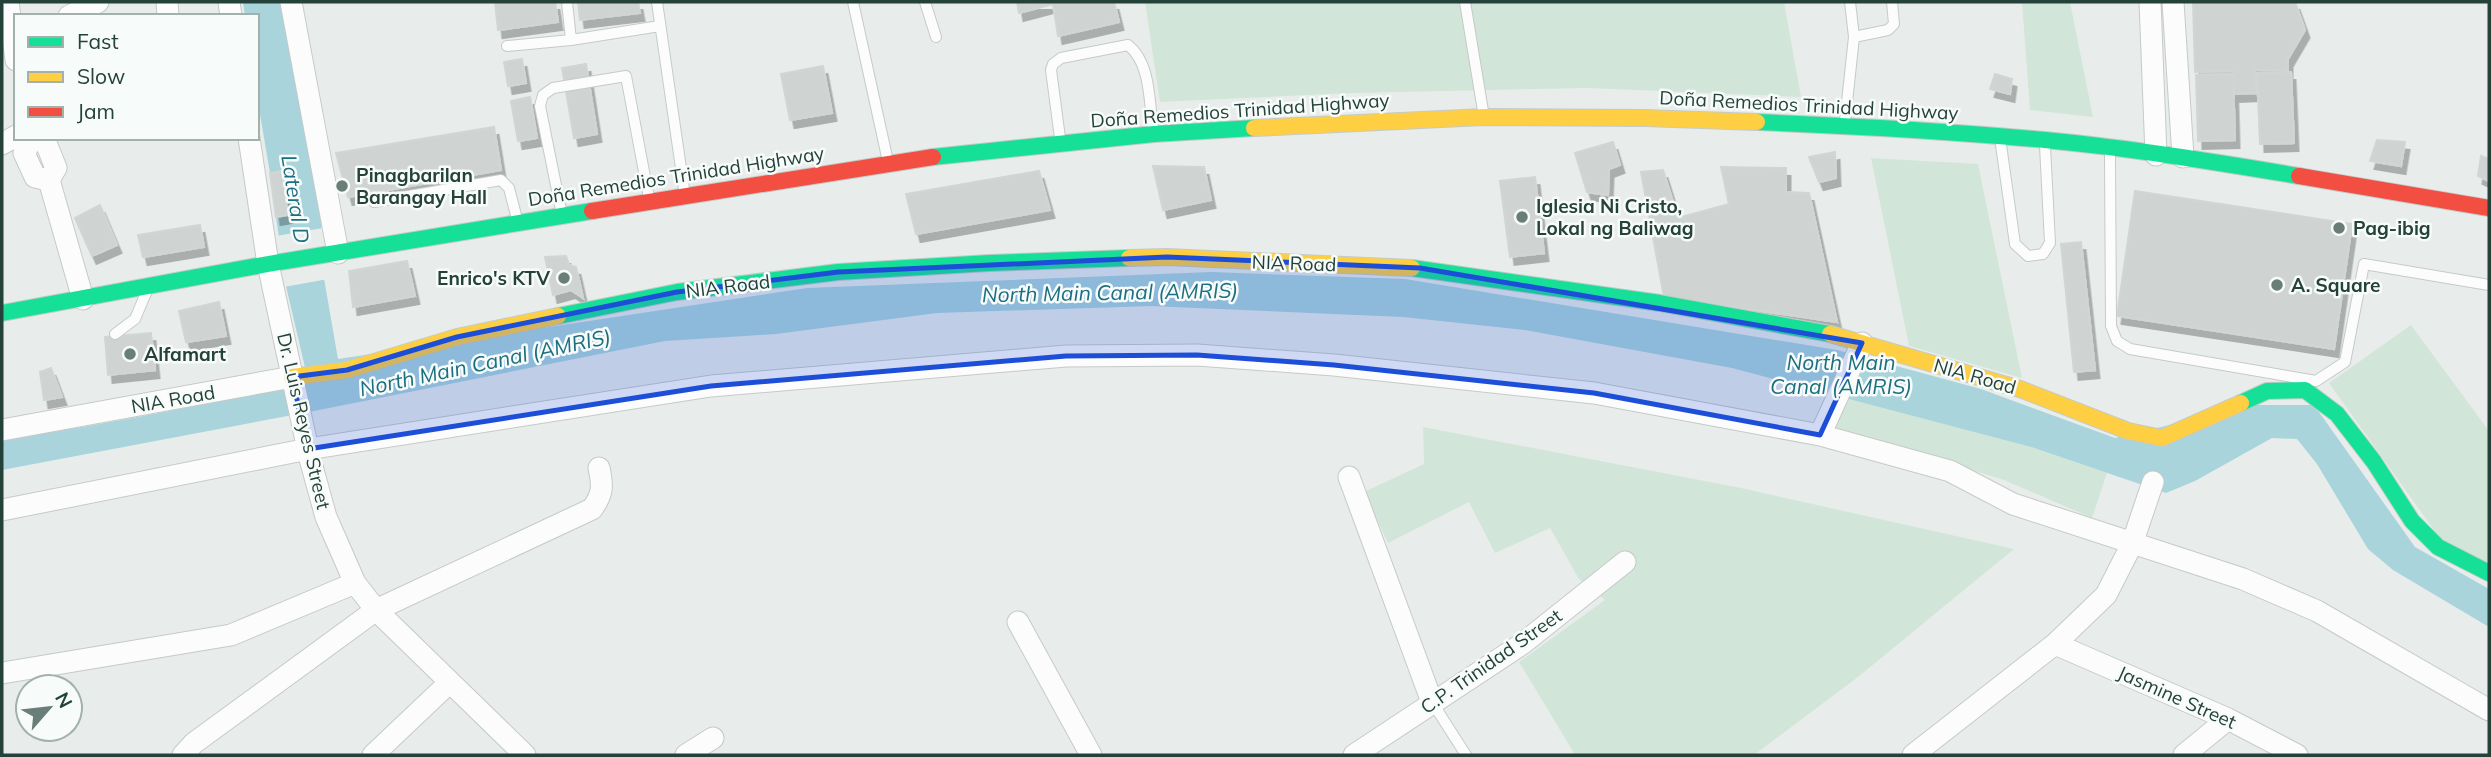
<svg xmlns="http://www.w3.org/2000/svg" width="2491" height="757" font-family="Mulish,sans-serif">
	<defs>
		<filter id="shadow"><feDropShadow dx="4.5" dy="8" stdDeviation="0" flood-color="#0004"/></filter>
	</defs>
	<rect width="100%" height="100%" fill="#e8edeb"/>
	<path fill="#d1e6d8" d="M1145,2H1784L1801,97L1588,88L1353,93L1160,102Z
		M2022,2H2070L2093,117L2030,110Z
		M1871,158L1978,164L2022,378L1909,346Z
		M2411,325L2489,431V565L2439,537L2329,383Z
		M1845,397L2031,447L2107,473L2092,518L2004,480L1956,465L1832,431Z
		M1423,427L1741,488L2014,549L1858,677L1754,755H1572L1574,753L1519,662L1605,600L1579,579L1550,528L1495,553L1469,502L1388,543L1364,492L1424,464Z"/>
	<path fill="#a9d4db" d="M243,2H280L321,211L322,267L338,359L807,288L1211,272L1405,279L1837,350L1981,389L2115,438L2254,405H2314L2415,547L2489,589V627L2393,570L2368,549L2317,464L2297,439L2272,438L2195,481L2166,493L2031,447L1732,368L1525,330L1403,317L1151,306L937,313L776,334L665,341L314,411L2,470V441C104,422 209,409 307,376L286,286L276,217L287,215L282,172L270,173L257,97V16H245Z"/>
	<path fill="#e8edeb" d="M323,228L328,279L284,287L276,236Z"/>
	<path fill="#cfd4d2" stroke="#d1d6d4" stroke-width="2" filter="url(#shadow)" d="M495,2H555L558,22L498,30Z
		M578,2H638L640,13L580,20Z
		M1017,2H1114L1119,22L1058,36L1053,4L1019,13Z
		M2193,2H2295L2305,30L2288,59V70H2255L2256,93L2234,94V71L2195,72Z
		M522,59L526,83L508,86L504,62Z
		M586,64L597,134L574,138L562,68Z
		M823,66L832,113L790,120L781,74Z
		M2291,72L2294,143L2260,144L2257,73Z
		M1995,74L2012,79L2010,94L1990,89Z
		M2233,74L2235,140L2198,141L2196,75Z
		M530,97L537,138L518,141L511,101Z
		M494,127L501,170L348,197L336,153Z
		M2377,140L2405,142L2401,166L2370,161Z
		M1613,142L1620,165L1609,169L1608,195L1587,192L1575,153Z
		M1835,152L1836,178L1819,182L1809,157Z
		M2481,156L2489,159V181L2478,176Z
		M1153,166L1204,167L1211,200L1163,210Z
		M1721,167L1786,168V192L1809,193L1837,322L1664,297L1641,172L1663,170L1678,218L1729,204Z
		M282,171L288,215L276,217L270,173Z
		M1039,171L1050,210L916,234L906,194Z
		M1535,177L1544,253L1510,257L1500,181Z
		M2135,191L2352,224L2334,349L2117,316Z
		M100,205L117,245L92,256L75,218Z
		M200,225L204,247L143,257L138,235Z
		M2081,242L2095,370L2074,372L2061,244Z
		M566,256L569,265L576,267L583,298L571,290L553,295L545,257Z
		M407,261L415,296L353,307L349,271Z
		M219,302L226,336L186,342L179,311Z
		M151,333L155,370L108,375L105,337Z
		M51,368L62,397L44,400L40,372Z"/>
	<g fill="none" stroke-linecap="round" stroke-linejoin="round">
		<defs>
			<path id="lane" d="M567,2L571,40
				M657,2L684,189
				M853,2L887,157
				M925,2L936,37
				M1465,2L1483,111
				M1854,37L1888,30L1894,24L1892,2
				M507,46L571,40L660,26
				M1845,121L1854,37L1850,2
				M1060,138L1051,70L1053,64L1061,58L1128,45C1151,63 1149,102 1153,129
				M2001,145L2015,244L2028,256L2043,254L2050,243L2045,146
				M2110,155L2111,326L2117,341L2130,349L2316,381L2345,362L2364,264L2489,285
				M374,202L501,180L509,188L517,219
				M561,210L540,106L543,95L553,88L626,76L648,193
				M115,334L135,319L146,293
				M1432,702L1466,755"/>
			<path id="street" d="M8,2L16,60
				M167,2L168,16
				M229,2L231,16
				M291,2L338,253
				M2150,2L2156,155
				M2173,2L2183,157
				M69,16L98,2
				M33,138L24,153L35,177L49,180
				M37,138L46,143L56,168L49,180L83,299
				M249,138L268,264L310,459L326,517L355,583L376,610L525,755
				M2,144L16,136
				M2,430L292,377
				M1820,435L1862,343
				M1349,477L1432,702
				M2,510L308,449L711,386L1066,356L1197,355L1334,365L1594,393L1820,435L1950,471L2013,504L2243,579L2317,611L2489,710
				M1018,622L1091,755
				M2055,644L2228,719L2297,755
				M2,673L231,635L355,583
				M183,755L194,743L376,610L592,509C603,494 603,486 599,468
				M373,755L449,683
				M686,755L713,738
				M1354,755L1522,644L1625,562
				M1913,755L2055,644L2106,595L2132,544L2153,482
				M2184,755L2228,719"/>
			<path id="fast" d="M1757,122C1853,126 1949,131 2045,140C2130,148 2215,162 2299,176
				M933,157L1154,134L1254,128
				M1412,268L1660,303L1830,334
				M2,313L268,264L592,211
				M558,316L677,292L838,272L989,263L1129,258
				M2241,403L2267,391L2305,390L2337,414L2374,462L2412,521L2438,547L2489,573"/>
			<path id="slow" d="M1254,128L1484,117L1645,118L1757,122
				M1129,258L1167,257L1412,268
				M1830,334L2020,389L2128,431L2162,438L2241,403
				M292,377L347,370L457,337L558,316"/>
			<path id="jam" d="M2299,176L2489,208
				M592,211L933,157"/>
		</defs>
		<use href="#lane" stroke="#c5cac8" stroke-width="12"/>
		<use href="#street" stroke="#c5cac8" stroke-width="23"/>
		<use href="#fast" stroke="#c3cbc8" stroke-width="18"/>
		<use href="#slow" stroke="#c3cbc8" stroke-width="18"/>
		<use href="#jam" stroke="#c3cbc8" stroke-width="18"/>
		<use href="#lane" stroke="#fcfcfc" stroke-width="10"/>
		<use href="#street" stroke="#fcfcfc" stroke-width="21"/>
		<use href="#fast" stroke="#16e098" stroke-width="16"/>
		<use href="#slow" stroke="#ffcf43" stroke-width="16"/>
		<use href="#jam" stroke="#f24e42" stroke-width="16"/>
	</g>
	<path fill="#1d4ed8" fill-opacity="0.2" stroke="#1d4ed8" stroke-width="5" stroke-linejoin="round" d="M1167,257L1420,268L1862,343L1820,435L1594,393L1334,365L1197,355L1066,356L711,386L308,449L292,377L347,370L457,337L677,292L838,272Z"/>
	<g fill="#697e78" stroke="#f7fbf9" stroke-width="2.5">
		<circle cx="342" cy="186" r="7"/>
		<circle cx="1522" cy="217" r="7"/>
		<circle cx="2339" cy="228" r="7"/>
		<circle cx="564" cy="278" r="7"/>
		<circle cx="2277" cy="285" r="7"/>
		<circle cx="130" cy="354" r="7"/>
	</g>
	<g text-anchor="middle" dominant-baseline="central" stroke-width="5" stroke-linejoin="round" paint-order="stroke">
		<g font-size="19" fill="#24423a" stroke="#f7fbf9">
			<text transform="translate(1809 105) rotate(3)">Doña Remedios Trinidad Highway</text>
			<text transform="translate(1240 110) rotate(-4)">Doña Remedios Trinidad Highway</text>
			<text transform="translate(676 176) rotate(-9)">Doña Remedios Trinidad Highway</text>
			<text transform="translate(1294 263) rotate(2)">NIA Road</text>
			<text transform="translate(728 286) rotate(-7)">NIA Road</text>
			<text transform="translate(1975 376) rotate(16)">NIA Road</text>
			<text transform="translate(173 399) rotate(-10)">NIA Road</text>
			<text transform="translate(304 421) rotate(77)">Dr. Luis Reyes Street</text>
			<text transform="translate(1491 661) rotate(-35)">C.P. Trinidad Street</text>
			<text transform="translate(2177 697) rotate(24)">Jasmine Street</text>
		</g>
		<g font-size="19" font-weight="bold" fill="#24423a" stroke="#f7fbf9" text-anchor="start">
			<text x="356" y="175">Pinagbarilan<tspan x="356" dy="22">Barangay Hall</tspan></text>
			<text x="1536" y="206">Iglesia Ni Cristo,<tspan x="1536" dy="22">Lokal ng Baliwag</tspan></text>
			<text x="2353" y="228">Pag-ibig</text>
			<text x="550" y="278" text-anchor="end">Enrico's KTV</text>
			<text x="2291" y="285">A. Square</text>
			<text x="144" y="354">Alfamart</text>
		</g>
		<g font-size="21" font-style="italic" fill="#1c6f80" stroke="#f7fbf9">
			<text transform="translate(296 199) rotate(81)">Lateral D</text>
			<text transform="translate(1110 292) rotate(-1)">North Main Canal (AMRIS)</text>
			<text transform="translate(485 362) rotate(-12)">North Main Canal (AMRIS)</text>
			<text x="1841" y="362">North Main<tspan x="1841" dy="24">Canal (AMRIS)</tspan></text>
		</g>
	</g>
	<rect width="2491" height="757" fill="none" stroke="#24423a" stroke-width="7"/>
	<rect x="14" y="14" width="245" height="126" fill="#f7fbf9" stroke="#a3b1ad" stroke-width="2"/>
	<rect x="28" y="37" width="35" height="10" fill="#16e098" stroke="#a3b1ad" stroke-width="2"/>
	<text x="77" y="49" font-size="21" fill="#24423a">Fast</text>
	<rect x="28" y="72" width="35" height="10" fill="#ffcf43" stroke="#a3b1ad" stroke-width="2"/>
	<text x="77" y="84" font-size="21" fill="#24423a">Slow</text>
	<rect x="28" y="107" width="35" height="10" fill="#f24e42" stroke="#a3b1ad" stroke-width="2"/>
	<text x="77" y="119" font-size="21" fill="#24423a">Jam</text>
	<g transform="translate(49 708) rotate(62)"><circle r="33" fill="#f7fbf9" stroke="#a3b1ad" stroke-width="2"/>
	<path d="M0-5L12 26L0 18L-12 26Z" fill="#697e78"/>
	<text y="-10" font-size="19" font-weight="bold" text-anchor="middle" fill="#24423a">N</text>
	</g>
</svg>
